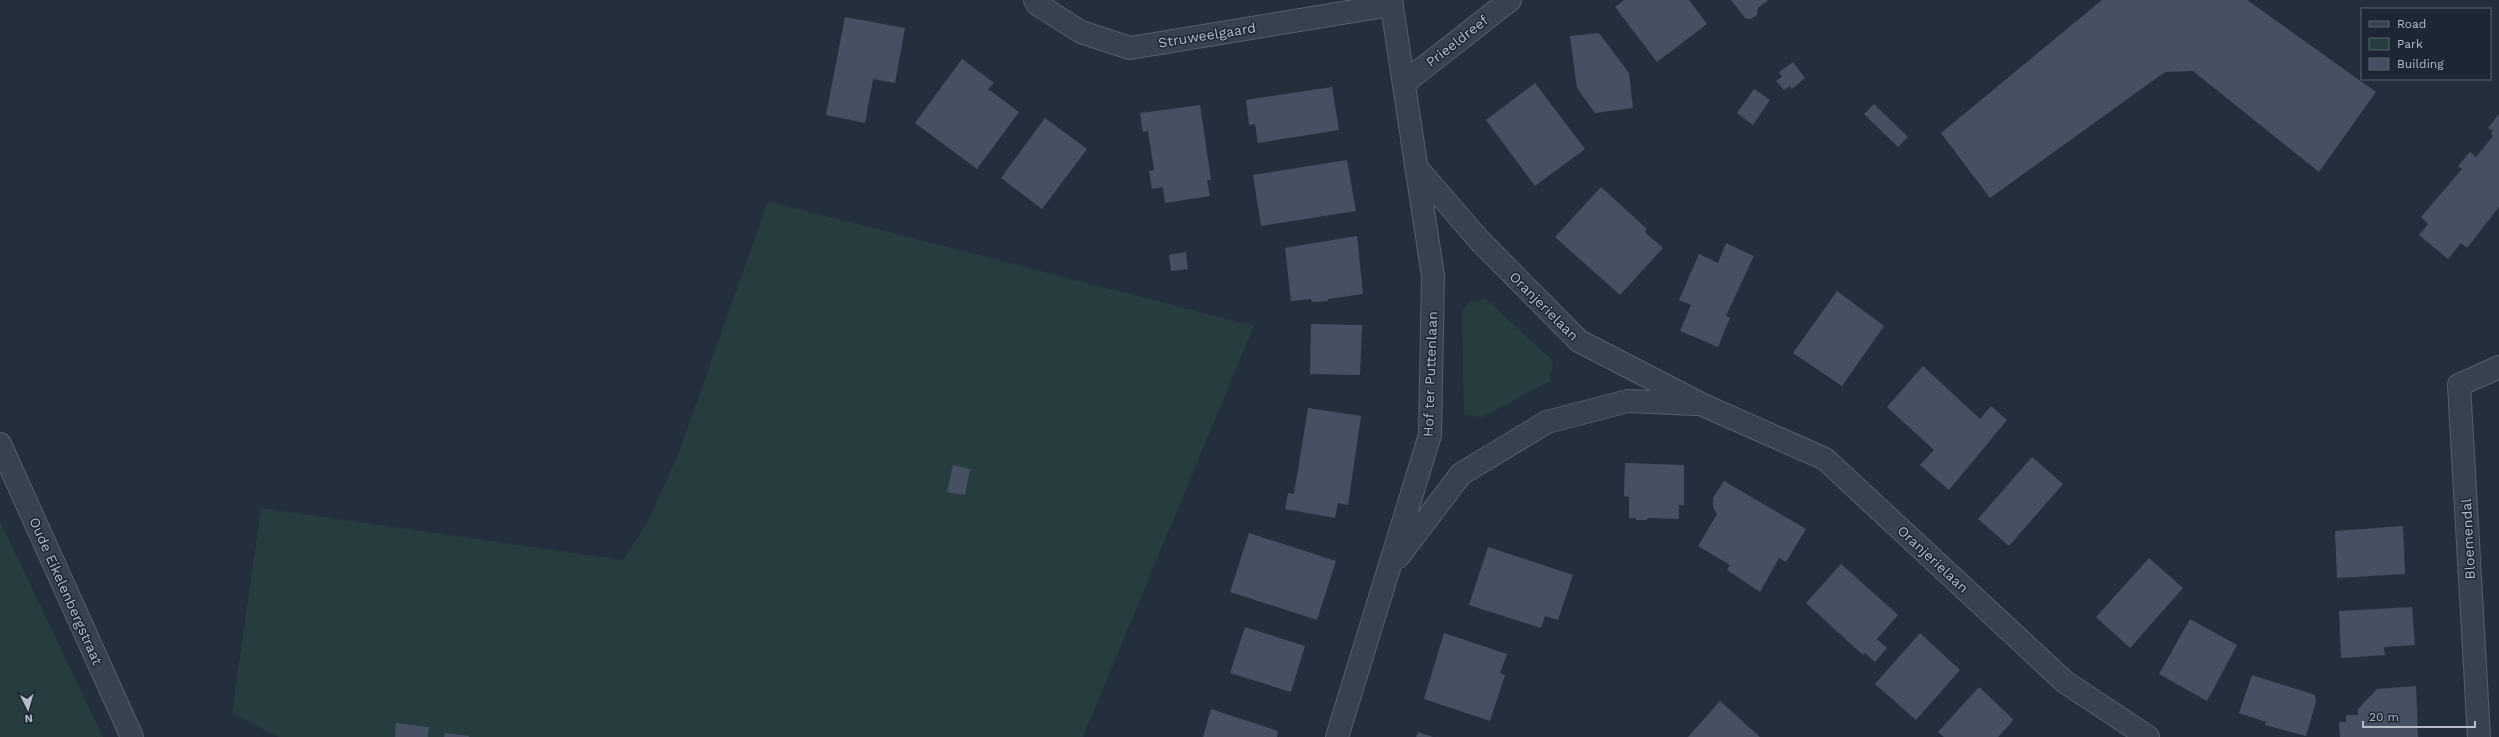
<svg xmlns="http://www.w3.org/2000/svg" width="2499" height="737" font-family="'Work Sans',sans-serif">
	<rect width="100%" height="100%" fill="#242f3e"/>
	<path fill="#263c3f" d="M768,201L1254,326L1083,737H279L232,713L261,508L623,560L647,523L678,455Z
		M1486,299L1553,361L1550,381L1482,417L1464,415L1462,311L1470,301Z
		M0,521L103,737H0Z"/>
	<path fill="#455162" d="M1624,0H1689L1707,24L1657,62L1615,7Z
		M1731,0H1768L1758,8L1757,15L1751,19L1745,18Z
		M2102,0H2247L2376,92L2319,172L2193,71L2165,72L1990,198L1941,133Z
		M845,17L905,28L895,83L873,79L865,123L826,115Z
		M1599,33L1629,73L1633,108L1595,113L1577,88L1570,36Z
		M962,59L994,83L988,89L1019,112L977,169L915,123Z
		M1793,62L1805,78L1792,89L1790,86L1784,90L1776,81L1782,77L1779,72Z
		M1535,83L1585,149L1535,186L1486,120Z
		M1332,87L1339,130L1258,143L1255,124L1249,125L1246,100Z
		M1754,89L1770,100L1753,125L1737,113Z
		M1874,104L1908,137L1898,147L1864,114Z
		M1200,105L1211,180H1207L1210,196L1165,203L1163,187L1152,189L1149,171L1154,170L1148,131L1143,132L1140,113Z
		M2499,114V207L2467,248L2461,243L2448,259L2419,235L2428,224L2421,217L2462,169L2458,166L2470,152L2476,157L2493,136L2491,134L2493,131L2488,128Z
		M1045,118L1087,149L1042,209L1001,178Z
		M1347,160L1356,211L1261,226L1253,175Z
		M1601,187L1647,229L1645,232L1663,248L1620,295L1555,237Z
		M1357,236L1363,294L1328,299V301L1312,302L1311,299L1291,301L1285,248Z
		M1726,243L1754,256L1726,316L1730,318L1718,347L1680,331L1691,305L1679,300L1699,254L1718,263Z
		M1186,252L1188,269L1171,271L1169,255Z
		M1837,291L1884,326L1842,386L1793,353Z
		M1311,324L1362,325L1360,375L1310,374Z
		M1923,366L1980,419L1991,406L2007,420L1949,490L1920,465L1934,450L1887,407Z
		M1308,408L1361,416L1348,505L1338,503L1335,518L1285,509L1288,493L1294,494Z
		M2032,457L2063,484L2009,546L1978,519Z
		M1625,463L1684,465V505H1679V519L1648,518L1647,520H1636V518H1629V497L1624,496Z
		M953,465L970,469L965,495L947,492Z
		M1724,481L1806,529L1786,562L1779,558L1760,592L1727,570L1730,565L1698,546L1717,514L1713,507V498Z
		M2403,526L2405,574L2337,578L2335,531Z
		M1249,533L1336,561L1317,620L1230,592Z
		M1488,547L1573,575L1558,620L1545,616L1541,628L1469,605Z
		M2149,558L2183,588L2130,648L2096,617Z
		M1841,564L1898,615L1877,639L1887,648L1875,662L1865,653L1863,655L1806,603Z
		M2412,607L2415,645L2384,647L2385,655L2341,658L2339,611Z
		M2190,619L2237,645L2207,701L2159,674Z
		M1245,627L1305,646L1291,692L1230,673Z
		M1444,633L1507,654L1500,673L1505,675L1490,721L1424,699Z
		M1920,633L1960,670L1916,720L1875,684Z
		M2252,675L2315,695L2316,702L2306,736L2265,725L2266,722L2239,713Z
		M2416,686L2418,737H2340L2339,722H2346V715H2358V709L2377,689Z
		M1979,687L2013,719L2011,723L1998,737H1944L1938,732Z
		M1720,701L1760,737H1688Z
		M1211,709L1278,731L1277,737H1203Z
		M396,723L429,727L428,737H395Z
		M1418,732L1433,737H1416Z
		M445,733L469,736V737H444Z"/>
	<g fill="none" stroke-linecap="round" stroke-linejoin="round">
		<defs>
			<path id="minor" d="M1035,0L1037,4L1081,32L1130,48L1391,5
				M1404,83L1510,0
				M1416,167L1480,241L1579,341L1703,405L1825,459L2065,682L2148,737
				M0,444L132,737
				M1398,557L1461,474L1547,422L1628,401L1696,404
				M1337,737L1430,435L1433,276L1391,0
				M2479,737L2459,385L2499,367"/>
		</defs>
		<use href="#minor" stroke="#565f6c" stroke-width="24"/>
		<use href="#minor" stroke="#38414e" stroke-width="22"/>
	</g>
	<g text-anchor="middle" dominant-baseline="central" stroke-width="3" stroke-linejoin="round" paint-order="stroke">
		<g font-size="14" fill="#b4bcc9" stroke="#1d2633">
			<text transform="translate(1207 35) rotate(-9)">Struweelgaard</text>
			<text transform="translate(1457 41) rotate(-38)">Prieeldreef</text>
			<text transform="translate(1544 306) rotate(45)">Oranjerielaan</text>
			<text transform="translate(1430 374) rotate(-88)">Hof ter Puttenlaan</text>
			<text transform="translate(2468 539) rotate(-93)">Bloemendal</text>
			<text transform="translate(1933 559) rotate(43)">Oranjerielaan</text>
			<text transform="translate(66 591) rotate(66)">Oude Eikelenbergstraat</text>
		</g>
	</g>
	<rect x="2361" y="8" width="130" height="72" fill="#1d2633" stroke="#59626f"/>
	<rect x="2369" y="21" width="20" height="6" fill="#38414e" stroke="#59626f"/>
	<text x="2397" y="28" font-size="12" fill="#b4bcc9">Road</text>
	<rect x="2369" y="38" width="20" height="12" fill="#263c3f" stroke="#59626f"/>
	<text x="2397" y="48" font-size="12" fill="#b4bcc9">Park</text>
	<rect x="2369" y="58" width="20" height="12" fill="#455162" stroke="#59626f"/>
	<text x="2397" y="68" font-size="12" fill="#b4bcc9">Building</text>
	<g transform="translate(28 709) rotate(175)" stroke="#1d2633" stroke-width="3" paint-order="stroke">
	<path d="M0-3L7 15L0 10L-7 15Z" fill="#b4bcc9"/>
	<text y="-6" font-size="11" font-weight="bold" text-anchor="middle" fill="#b4bcc9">N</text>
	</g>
	<path d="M2363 721v6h112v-6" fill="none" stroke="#b4bcc9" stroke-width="2"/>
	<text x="2369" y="721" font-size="12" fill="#b4bcc9" stroke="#1d2633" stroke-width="3" paint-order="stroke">20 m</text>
</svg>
